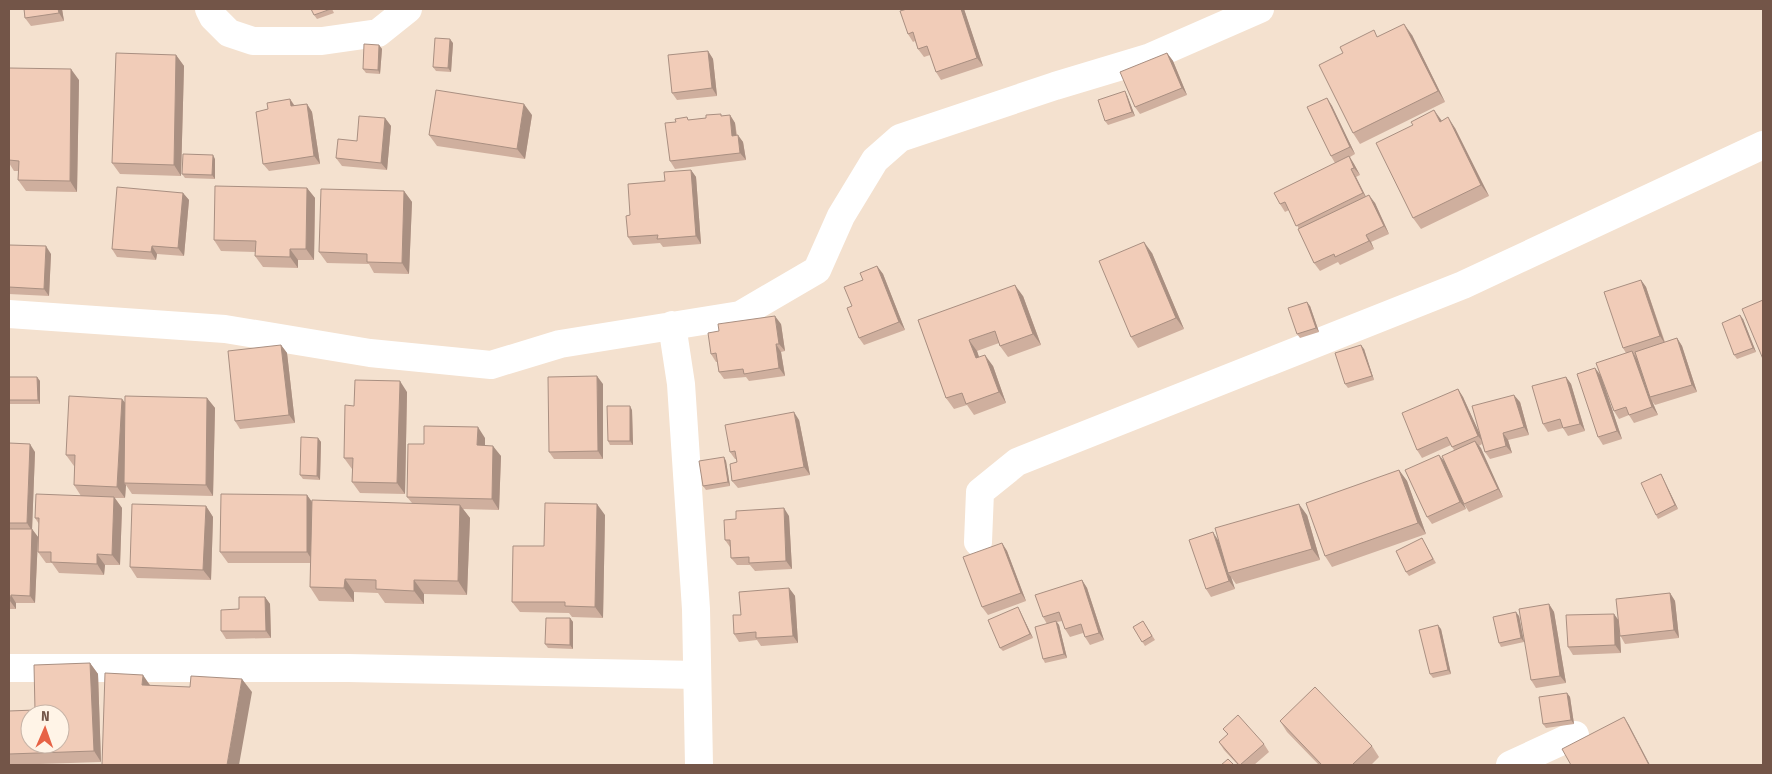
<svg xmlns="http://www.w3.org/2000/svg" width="1772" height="774" font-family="'Fira Sans Condensed',sans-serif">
	<rect width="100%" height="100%" fill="#fcf0e0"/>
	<path fill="#f4e1cf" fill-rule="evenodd" d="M9,9H1763V765H9ZM30,714H60V744H30Z"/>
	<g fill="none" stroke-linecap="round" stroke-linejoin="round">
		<path stroke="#fff" stroke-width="28" d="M209,9L213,17L229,33L253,41H322L378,33L408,9
			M9,314L225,329L370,353L491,365L560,344L740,315L817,270L841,216L875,160L900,138L1055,86L1148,58L1260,9
			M672,325L681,384L696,609L699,765
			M978,542L980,492L1017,462L1463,285L1763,145
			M9,668H348L697,675
			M1510,765L1575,735"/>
	</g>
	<path fill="#cfaf9e" d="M24,9H62L64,21L31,26L25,18Z
		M332,9L334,13L317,19L314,15Z
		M907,9H964L983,66L941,80L936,72L930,55L924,57L918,49L915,41L913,42L908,34Z
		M1412,35L1445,102L1360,144L1353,133L1378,36Z
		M453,43L451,72L436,71L433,67Z
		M379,45L382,49L380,74L366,73L363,69Z
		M708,51L713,59L717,96L677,100L672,93Z
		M1167,53L1173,61L1187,95L1140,114L1135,107Z
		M176,55L184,66L181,176L120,174L112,163Z
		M9,68L79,80L77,192L26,191L18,180V171H14L9,163Z
		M1127,95L1135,116L1108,125L1105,121Z
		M1327,98L1332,106L1355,154L1350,157L1354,164L1360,175L1356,177L1366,197L1375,203L1389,234L1371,242L1374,249L1340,265L1338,262L1320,271L1314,263L1299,229L1289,210L1285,212L1280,204L1335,163L1331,156Z
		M290,99L295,106L307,104L312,112L320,164L269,171L263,164L268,109Z
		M532,115L525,159L437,146L429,135Z
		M730,115L735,123L737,135L743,142L746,160L675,169L670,161L689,120Z
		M385,118L391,126L387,170L342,166L336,158Z
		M1441,121L1455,128L1489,196L1421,229L1413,218Z
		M215,159V179L185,178L182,174Z
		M691,170L696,177L701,244L663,247L660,243L633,245L628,237L630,215L665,181Z
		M307,188L315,198L314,260H298V268L263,267L255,256V252L221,251L214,240Z
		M404,191L412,202L409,274L374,273L369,264L327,263L319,252Z
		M183,193L189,200L184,256L157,254L156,260L117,257L112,249Z
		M9,245L51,254L49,296L9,294Z
		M1152,253L1184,329L1138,348L1131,337Z
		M877,266L883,274L905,330L864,345L859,338L852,306L863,280Z
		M1641,280L1646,287L1665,342L1677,338L1682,346L1697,392L1655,405L1652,401L1658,415L1634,423L1629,415L1619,419L1614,411L1626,353L1623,348Z
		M1023,296L1041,345L1008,357L1000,346L999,343L977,351L979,357L993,366L1006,403L974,415L967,405L954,409L946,398L918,320Z
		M1310,306L1319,332L1300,338L1297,334Z
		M1743,319L1756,352L1737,359L1734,355Z
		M781,324L785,351L781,352L785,376L749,381L746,377L724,379L719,372L717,362H716L711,354Z
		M281,345L287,353L295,423L240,429L235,421Z
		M1364,349L1374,380L1348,388L1345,384Z
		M1595,368L1601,376L1622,439L1603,445L1598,437Z
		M9,377H37L40,381V404H9Z
		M1566,377L1571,384L1585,431L1568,436L1563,428L1548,432L1543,424Z
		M603,384V459H554L549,452Z
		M1458,389L1463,397L1480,435L1520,402L1529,435L1508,440L1512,453L1490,459L1485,452L1482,444L1479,446L1503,497L1469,512L1464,504L1447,467L1466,509L1432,524L1427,517L1444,462L1454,450L1451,445L1422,458L1417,450Z
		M407,392L405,494L360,493L352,482L353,469H352L344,458L354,406Z
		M207,398L215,408L213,496L132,494L126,485L125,498H115L122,508L120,565H105L104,575L59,573L52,563H46L38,552L39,524L35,518L81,496L74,485L75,466H74L66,455L122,399L125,403Z
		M632,410L633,445H610L608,441Z
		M799,420L810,475L738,488L732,481L737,462V459H735L730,452Z
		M318,438L321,442L320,480L303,479L300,475Z
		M485,438V445L501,456L499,510L463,509L470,518L467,595L424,594V604L385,603L378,593L354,592V602L319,601L310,587L311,563H228L220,552L307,495L312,503H412L407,497L424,444Z
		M9,443L35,452L32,529L38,537L35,603H16V609H9Z
		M724,457L726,461L730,486L706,490L703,486Z
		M1399,470L1407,481L1426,534L1332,567L1325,556Z
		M1661,474L1663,478L1678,509L1658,519L1656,515Z
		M206,506L213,517L211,580L137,578L130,567Z
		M605,515L603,618L572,617L569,613L520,612L512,602L544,546Z
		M1307,515L1320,560L1236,584L1231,577L1235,589L1211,597L1206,589L1218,540L1221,549Z
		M789,516L792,569L755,571L750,565H737L731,558L730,547L725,540L736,519Z
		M1422,538L1436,563L1409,576L1406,572Z
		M1002,543L1007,551L1026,601L988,615L982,607Z
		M1082,580L1087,588L1104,640L1090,645L1085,637L1083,633L1070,637L1065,629L1062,621L1057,622L1059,625L1067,658L1045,663L1043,659L1047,624L1043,617Z
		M789,588L795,596L798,643L761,646L757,640L739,642L734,634L741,615Z
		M1670,593L1675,601L1679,638L1625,644L1620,635L1621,653L1573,655L1568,647L1614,614L1618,620Z
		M265,597L270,604L271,638L226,639L221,631L239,609Z
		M1549,604L1554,612L1566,683L1536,688L1531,680Z
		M1020,611L1033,638L1003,651L1000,648Z
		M1519,616L1524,642L1501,647L1499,643Z
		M570,618L573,622V649L548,648L545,644Z
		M1143,621L1155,640L1145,646L1133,627Z
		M1441,629L1451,674L1433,678L1430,674Z
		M90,663L98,674L101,762L9,765V711L35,710Z
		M1567,693L1570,697L1574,724L1546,728L1543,724Z
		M1280,721L1372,746L1379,757L1371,765H1319L1287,732Z
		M1223,729L1264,744L1269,752L1254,765H1238L1224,750L1219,742L1228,735Z"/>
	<path fill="#a98f81" d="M58,9H62L64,21L59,13Z
		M961,9H964L983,66L977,58Z
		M1404,24L1412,35L1445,102L1438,91Z
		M450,39L453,43L451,72L448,68Z
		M379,45L382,49L380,74L378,70Z
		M708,51L713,59L717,96L712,88Z
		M1167,53L1173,61L1187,95L1182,88Z
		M176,55L184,66L181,176L174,165Z
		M71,69L79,80L77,192L70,181Z
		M1125,91L1127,95L1135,116L1132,112Z
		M1327,98L1332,106L1355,154L1350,147Z
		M290,99L295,107L291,106Z
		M307,104L312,112L320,164L314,156Z
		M524,104L532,115L525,159L517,149Z
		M1434,110L1442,121L1440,122Z
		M730,115L735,123L737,143L732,136Z
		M1448,117L1455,128L1489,196L1481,185Z
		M385,118L391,126L387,170L381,163Z
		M738,135L743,142L746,160L740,153Z
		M213,155L215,159V179L212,175Z
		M1349,156L1354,164L1360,175L1354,168Z
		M1351,169L1356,177L1368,201L1363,193Z
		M691,170L696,177L701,244L696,236Z
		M307,188L315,198L314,260L306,249Z
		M404,191L412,202L409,274L402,263Z
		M183,193L189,200L184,256L178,248Z
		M1369,195L1375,203L1389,234L1384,226Z
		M1366,235L1371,242L1374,249L1369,241Z
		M1144,242L1152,253L1184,329L1176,318Z
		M46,246L51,254L49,296L44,289Z
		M152,246L157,254L156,260L151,252Z
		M290,249L298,260V268L290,257Z
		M877,266L883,274L905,330L899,322Z
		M1641,280L1646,287L1665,344L1660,336Z
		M1015,285L1023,296L1041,345L1033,334Z
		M1307,302L1310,306L1319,332L1316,328Z
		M1740,315L1743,319L1756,352L1753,348Z
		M775,316L781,324L785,351L779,344Z
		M1677,338L1682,346L1697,392L1692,385Z
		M969,340L977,351L983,369L976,358Z
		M776,344L781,352L785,376L779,368Z
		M281,345L287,353L295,423L289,415Z
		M1361,345L1364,349L1374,380L1372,376Z
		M1632,351L1637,359L1650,397L1652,401L1658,415L1652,407Z
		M985,355L993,366L1006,403L999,392Z
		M1595,368L1601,376L1622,439L1617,431Z
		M597,376L603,384V459L598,451Z
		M37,377L40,381V404L38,400Z
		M1566,377L1571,384L1585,431L1580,424Z
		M400,381L407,392L405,494L397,483Z
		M1458,389L1463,397L1484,443L1478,436Z
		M1514,395L1520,402L1529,435L1524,427Z
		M207,398L215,408L213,496L206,485Z
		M122,399L130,409L124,483L126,485L125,498L117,487Z
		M630,406L632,410L633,445L630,441Z
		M794,412L799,420L810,475L804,467Z
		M478,427L485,438V456L477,445Z
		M1503,433L1508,440L1512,453L1506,446Z
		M318,438L321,442L320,480L317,476Z
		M1475,441L1481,448L1503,497L1498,489Z
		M30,444L35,452L32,531L27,523Z
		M493,446L501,456L499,510L492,499Z
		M1439,455L1445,462L1466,509L1460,502Z
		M724,457L726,461L730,486L728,482Z
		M1399,470L1407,481L1426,534L1418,523Z
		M1661,474L1663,478L1678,509L1675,505Z
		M307,495L315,506L314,563L307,552Z
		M114,497L122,508L120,565L112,555Z
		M597,504L605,515L603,618L595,607Z
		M1299,504L1307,515L1320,560L1312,549Z
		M460,505L470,518L467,595L458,581Z
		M206,506L213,517L211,580L203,570Z
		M784,508L789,516L792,569L786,561Z
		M32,529L38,537L35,603L30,596Z
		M1213,532L1218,540L1229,573H1228L1231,577L1235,589L1229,581Z
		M1002,543L1007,551L1026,601L1021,593Z
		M97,554L105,565L104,575L97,564Z
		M345,579L354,592V602L344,588Z
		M414,580L424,594V604L414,591Z
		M1082,580L1087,588L1104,640L1099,633Z
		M789,588L795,596L798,643L793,636Z
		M1670,593L1675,601L1679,638L1674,630Z
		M11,595L16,603V609L10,601Z
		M265,597L270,604L271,638L266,631Z
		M1549,604L1554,612L1566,683L1560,676Z
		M1018,607L1020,611L1033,638L1030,634Z
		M1516,612L1519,616L1524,642L1521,638Z
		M1614,614L1619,621L1621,653L1615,645Z
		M570,618L573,622V649L570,645Z
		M1056,621L1059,625L1067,658L1064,654Z
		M1438,625L1441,629L1451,674L1448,670Z
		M90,663L98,674L101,762L94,751Z
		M143,675L152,688L142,685Z
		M242,679L252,692L239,765H227Z
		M1567,693L1570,697L1574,724L1571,720Z
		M1624,717L1629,725L1650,765H1649Z"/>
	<path fill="#f1ccb8" stroke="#a98f81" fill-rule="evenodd" d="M24,9H58L59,13L25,18Z
		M311,9H331L314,15Z
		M907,9H961L977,58L936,72L927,46L918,49L913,32L908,34L900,11Z
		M1404,24L1438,91L1353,133L1319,65L1343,53L1340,47L1374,30L1377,37Z
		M435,38L450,39L448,68L433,67Z
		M364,44L379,45L378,70L363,69Z
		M708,51L712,88L672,93L668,55Z
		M116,53L176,55L174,165L112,163Z
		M1167,53L1182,88L1135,107L1120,72Z
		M9,68L71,69L70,181L18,180L19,161L9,160Z
		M436,90L524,104L517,149L429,135Z
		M1125,91L1132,112L1105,121L1098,100Z
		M1327,98L1350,147L1331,156L1307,107Z
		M290,99L291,106L307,104L314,156L263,164L256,112L268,109L267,103Z
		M1434,110L1440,122L1448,117L1481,185L1413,218L1376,143L1413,125L1411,122Z
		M721,114V116L730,115L732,136L738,135L740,153L670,161L665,123L676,122L675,119L687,117L688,120L706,118V115Z
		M359,116L385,118L381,163L336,158L338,139L357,141Z
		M183,154L213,155L212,175L182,174Z
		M1349,156L1354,168L1351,169L1363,193L1296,226L1285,202L1280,204L1274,193Z
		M691,170L696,236L657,239L658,235L628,237L626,216L630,215L628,184L665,181L664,172Z
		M215,186L307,188L306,249H290V257L255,256L256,241L214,240Z
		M117,187L183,193L178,248L152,246L151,252L112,249Z
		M321,189L404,191L402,263L367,262V254L319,252Z
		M1369,195L1384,226L1366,235L1369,241L1335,257L1334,254L1314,263L1298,229Z
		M1144,242L1176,318L1131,337L1099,261Z
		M9,245L46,246L44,289L9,287Z
		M877,266L899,322L859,338L847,308L852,306L844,287L863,280L860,273Z
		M1641,280L1660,336L1623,348L1604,292Z
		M1015,285L1033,334L1000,346L995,331L969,340L976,358L985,355L999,392L966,404L962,393L946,398L918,320Z
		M1763,300V359L1742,309Z
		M1307,302L1316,328L1297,334L1288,308Z
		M1740,315L1753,348L1734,355L1722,323Z
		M775,316L779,344H776L779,368L744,374L743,369L719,372L716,353L711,354L708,333L719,331L718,324Z
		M1677,338L1692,385L1650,397L1635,352Z
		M281,345L289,415L235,421L228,351Z
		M1361,345L1372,376L1345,384L1335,353Z
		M1632,351L1652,407L1629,415L1626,407L1614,411L1596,363Z
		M1595,368L1617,431L1598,437L1577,374Z
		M597,376L598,451L549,452L548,377Z
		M9,377H37L38,400H9Z
		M1566,377L1580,424L1563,428L1560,419L1543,424L1532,386Z
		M355,380L400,381L397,483L352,482L353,458H344L345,405L354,406Z
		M1458,389L1478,436L1452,447L1447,437L1417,450L1402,413Z
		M1514,395L1524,427L1503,433L1506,446L1485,452L1472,406Z
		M69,396L122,399L117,487L74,485L75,455H66Z
		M125,396L207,398L206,485L124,483Z
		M607,406H630V441H608Z
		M794,412L804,467L732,481L730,464L737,462L735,451L730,452L725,425Z
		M424,426L478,427L477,445L493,446L492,499L407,497L408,444H424Z
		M301,437L318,438L317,476L300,475Z
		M1475,441L1498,489L1464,504L1442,456Z
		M9,443L30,444L27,523H9Z
		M1439,455L1460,502L1427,517L1405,470Z
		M724,457L728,482L703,486L699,461Z
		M1399,470L1418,523L1325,556L1306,503Z
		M1661,474L1675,505L1656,515L1641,483Z
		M36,494L114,497L112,555L97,554V564L51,562V552H38L39,518H35Z
		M221,494L307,495V552H220Z
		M312,500L460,505L458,581L414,580V591L376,589V580L345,579L344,588L310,587Z
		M545,503L597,504L595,607L565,606V602H512L513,546H544Z
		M132,504L206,506L203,570L130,567Z
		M1299,504L1312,549L1228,573L1215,528Z
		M784,508L786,561L749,563V557L731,558L730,540H725L724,520L736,519V511Z
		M9,529H32L30,596L11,595L10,601H9Z
		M1213,532L1229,581L1206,589L1189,540Z
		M1422,538L1433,559L1406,572L1396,551Z
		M1002,543L1021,593L982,607L963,557Z
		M1082,580L1099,633L1085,637L1081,624L1065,629L1059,612L1043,617L1035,595Z
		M789,588L793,636L756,638V632L734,634L733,615H741L739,592Z
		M1670,593L1674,630L1620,636L1616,599Z
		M239,597H265L266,631H221V610L239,609Z
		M1549,604L1560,676L1531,680L1519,609Z
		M1018,607L1030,634L1000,648L988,620Z
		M1516,612L1521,638L1499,643L1493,617Z
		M1614,614L1615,645L1568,647L1566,615Z
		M546,618H570V645L545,644Z
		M1056,621L1064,654L1043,659L1035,627Z
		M1143,621L1152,636L1142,642L1133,627Z
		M1438,625L1448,670L1430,674L1419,630Z
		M90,663L94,751L9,754V711L35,710L34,665ZM30,714H60V744H30Z
		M105,673L143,675L142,685L190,687L191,676L242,679L227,765H102Z
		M1315,687L1372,746L1352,765H1322L1280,721Z
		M1567,693L1571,720L1543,724L1539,697Z
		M1238,715L1264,744L1240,765H1239L1219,742L1228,734L1223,729Z
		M1624,717L1649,765H1571L1562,749Z
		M1228,759L1234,765H1221Z"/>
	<rect width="1772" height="774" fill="none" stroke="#735548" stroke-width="20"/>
	<g transform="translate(45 729) rotate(2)"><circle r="24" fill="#fff4e7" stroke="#c7b4a7"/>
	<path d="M0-4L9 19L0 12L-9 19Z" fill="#e76245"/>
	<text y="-8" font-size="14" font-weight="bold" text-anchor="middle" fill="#735548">N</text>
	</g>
</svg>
